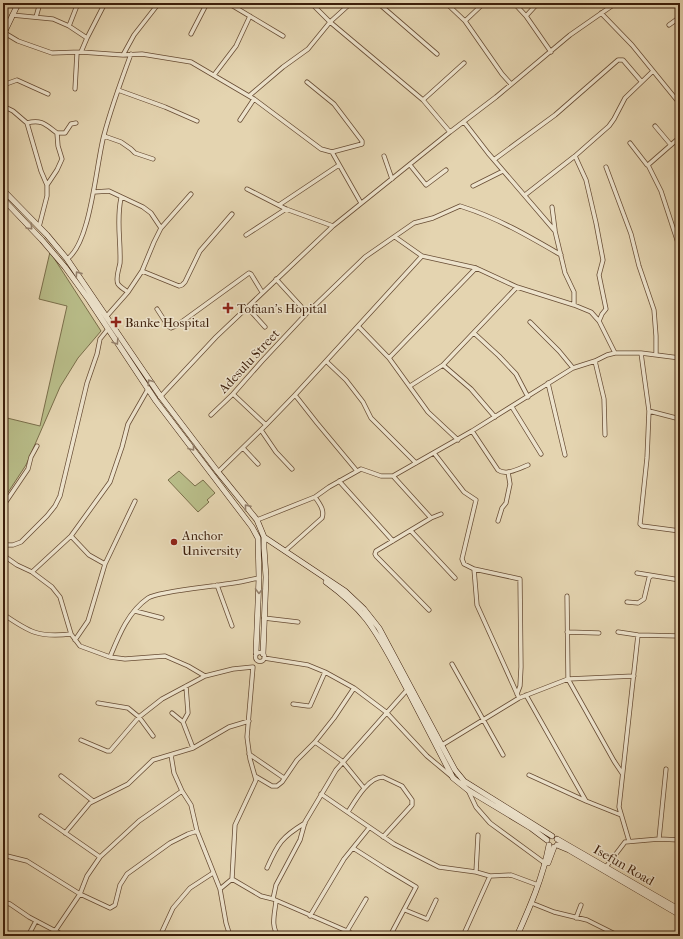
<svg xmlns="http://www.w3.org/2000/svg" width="683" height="939" font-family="'IM FELL French Canon',serif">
	<rect width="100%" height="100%" fill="#e4d4b0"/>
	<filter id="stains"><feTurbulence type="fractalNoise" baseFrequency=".005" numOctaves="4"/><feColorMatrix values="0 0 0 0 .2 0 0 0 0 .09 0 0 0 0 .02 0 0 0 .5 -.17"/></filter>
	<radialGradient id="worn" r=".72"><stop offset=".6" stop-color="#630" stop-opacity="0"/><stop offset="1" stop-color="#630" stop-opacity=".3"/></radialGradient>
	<path fill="#b8bc88" stroke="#7a6e4a" d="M50,252L101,331L78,358L60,387L26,465L3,500V417L40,426L67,306L39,299Z
		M179,471L195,486L203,480L215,493L207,500L209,502L198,512L168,480Z"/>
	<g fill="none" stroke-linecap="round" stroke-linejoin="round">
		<defs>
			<path id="street" d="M228,3L283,36
				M311,3L330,22L423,100L450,132
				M378,3L437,54
				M446,3L465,21L502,74L511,84
				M514,3L526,16L551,52
				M601,13L632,45L680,104
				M12,15L53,19L69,26L87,38
				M526,16L538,3
				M36,17L40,3
				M465,21L484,3
				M669,25L680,17
				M69,26L78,3
				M3,32L18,41L52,53L81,52L123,55L142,54L191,62L254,99L321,149L332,152L362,144V141L334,104L307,82
				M191,34L207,3
				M81,52L87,38L105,3
				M123,55L134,35L159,3
				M214,75L236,46L250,16
				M3,89L6,84L17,80L48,94
				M75,89L77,53
				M118,90L165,107L197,121
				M249,96L283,67L308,49L330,22L351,3
				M423,100L464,63
				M3,106L13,111L27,123L41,171L47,185V196L39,227
				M240,120L254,99
				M464,122L488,153L555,231L565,273L574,292V305
				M27,123C42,119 46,125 57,133L58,146L62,159L57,170L47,185
				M655,126L671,145
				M57,133H65L71,124L76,123
				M104,136L121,142L131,149L135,153L153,159
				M630,143L647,165H648L680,137
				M332,152L361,203
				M384,156L392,179
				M575,156L586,180L596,223L603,260L599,275L606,309L602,314L599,321
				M495,159L555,115L618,60H623L641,81
				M410,165L426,185L446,170
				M648,165L661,191L680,249
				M606,167L631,234L639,266L654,310L656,336V354
				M473,186L503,171
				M247,189L286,209L333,226
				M94,192L109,191L143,207L151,213L161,228
				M525,195L575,156L609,126L614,119L625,98L653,71
				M121,198C116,221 121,240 120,263C119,269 115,279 118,284C120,287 125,290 128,292
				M279,205L339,165
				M552,207L555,230
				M246,235L286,209
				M395,237L422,256L476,268L517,287L574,305L591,312L599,321L615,353
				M67,259C91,243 96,164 104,135C111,108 121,81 131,54
				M142,271L179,286L182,285L185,282L200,251L232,214
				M276,279L307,313
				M247,307L265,327
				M157,309L168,326L171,328L176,326L249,273L251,274L262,292
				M106,317L128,292L142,271L154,242L161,228L191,194
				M530,322L559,351L573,368
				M358,326L389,358L428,412L458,440
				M474,333L499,356L516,374L528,397
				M641,353L649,411L647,458L640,524L642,526L680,531
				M389,358L476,268
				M326,361L346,380L363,402L371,418L416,463
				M595,361L604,399L605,435
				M443,365L471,389L495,417
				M548,383L565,455
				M410,386L443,365L517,287
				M233,394L266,425
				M295,395L317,423L357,471
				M160,397L216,337L333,226L450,132L496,97L570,35L616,3
				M512,407L541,454
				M649,411L680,419
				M211,415L233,394L262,361L307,313L365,257L414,223L433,218L460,206L463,207C498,218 530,237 561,255
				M261,430L276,452L292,469
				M472,431L498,470C506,476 520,468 528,465
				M243,448L258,464
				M434,453L464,492L476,500L462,559L464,564L474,569L477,605L519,698
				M218,472L266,425L295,395L422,256
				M393,476L431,518
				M339,481L393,541
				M3,506L28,469L31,457L37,446
				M257,520L315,497L329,487L361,469L381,476H393L472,431L573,368L595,361L607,355L615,353H641L680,358
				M498,521L502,508L506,503L510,484L508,472
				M411,531L455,578
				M71,536L89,555L105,564
				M3,545H13L21,542L47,516L55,506L60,496L87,383L97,354L100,339L108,329
				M285,551L322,518C325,510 319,503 315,497
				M3,554L7,558L17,565L32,572L52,587L60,597L71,634L80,646L110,657L125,659L165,656L188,666L205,676
				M474,569L520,579L521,667L520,686L517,694
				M32,572L71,536L110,482L122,447L128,424L148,389
				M637,573L680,580
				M217,585L232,626
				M567,596L568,679L614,761L622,773
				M627,602L638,603L644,599L649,578L651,576
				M429,610L376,556L375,554L376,551L431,518L441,514
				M135,611L162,618
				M3,614C29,632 39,638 71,634
				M264,618L298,622
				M567,632L599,633
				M618,632L638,635L680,636
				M75,640L88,621L105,564L135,501
				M255.5 657a4.5 4.5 0 1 1 9 0a4.5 4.5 0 1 1-9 0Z
				M110,657C119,635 128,612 148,598C159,591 210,587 226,584C237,583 248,580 259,578
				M264,658L308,665L325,672L354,688L386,712L427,756L451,776
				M452,664L503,755
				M526,695L586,801
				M98,703L128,708L139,717L153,736
				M293,704L308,706H310L325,672
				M172,713L183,722L193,748
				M183,722L188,713L186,686
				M81,740L107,751H110L139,717L162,699L205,676L233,669L253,667L247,737L250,759L256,780L235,825L232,879L220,889
				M315,742L342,761L364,788
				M442,745L519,698L568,679L634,676
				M249,754L284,778
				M171,755L174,773L182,791L191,805L197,831L220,889L226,923L230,936
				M529,775L586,801L621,815
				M61,776L93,801
				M255,776L272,786H277L282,782L297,760L315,742L334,718L354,688
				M468,790L476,807L490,823L546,864
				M321,794L394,844L439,867L476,872L490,876L511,875L538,885
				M348,812C355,801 368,777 383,777L402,786L412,800V805L383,837
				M41,816L100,857
				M65,833L90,803L128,784L153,760L193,748L229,727L249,721
				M659,839L666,769
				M629,841L619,807L638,635
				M353,848L386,869L416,887L390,936
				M3,855L27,861L80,894L87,876L100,857L139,821L182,791
				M606,867L625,842L659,839L680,840
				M267,868C278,843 282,837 305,823
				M476,872L478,835
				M232,879L261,896L273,899L347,931L356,936
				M273,899L276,885L300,840L305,822L336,770L407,690
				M276,901C275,913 270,927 279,936
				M3,902L10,904L29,917L65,936
				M534,904L554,912L587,920L619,936
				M405,910L427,919L436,900
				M310,916L344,859L369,828
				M576,918L581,905
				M55,931L80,894L110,908L115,905L120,885L127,874L170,843L188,834L197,831
				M347,931L366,899
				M28,936L36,921
				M160,936L173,908L190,888L213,873
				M463,936L490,876"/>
			<path id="secondary" d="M4,33L18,4
				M3,190L47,235L67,259L161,397L218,472L257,520L264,537V548L266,577L263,654
				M3,199L42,240L65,267L89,300L156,401L252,527L258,538L259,578L256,653
				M264,537L345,591L364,609L379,628L455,770L464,781L552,836
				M326,582C341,593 355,605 366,619C383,641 395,667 408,691C423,720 438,749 453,778L468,790L531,828L547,840
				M557,839L680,910
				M557,845L569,850L680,915
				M548,863L554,847
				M517,936C530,907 543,877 549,845"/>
		</defs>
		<use href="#street" stroke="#674c34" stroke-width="5"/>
		<use href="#secondary" stroke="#3d1f0b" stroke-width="6"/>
		<use href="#street" stroke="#ede3cc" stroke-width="3.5"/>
		<use href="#secondary" stroke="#ede3cc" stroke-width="5"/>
	</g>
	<defs><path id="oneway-chevron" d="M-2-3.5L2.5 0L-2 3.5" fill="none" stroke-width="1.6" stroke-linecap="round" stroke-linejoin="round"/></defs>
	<g stroke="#95816c">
		<use href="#oneway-chevron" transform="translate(30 227) rotate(47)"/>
		<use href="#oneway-chevron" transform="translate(78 274) rotate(-125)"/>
		<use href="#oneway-chevron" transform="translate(116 342) rotate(57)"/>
		<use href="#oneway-chevron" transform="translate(150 382) rotate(-124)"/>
		<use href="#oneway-chevron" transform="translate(192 448) rotate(52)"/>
		<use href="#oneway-chevron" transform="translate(247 507) rotate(-129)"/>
		<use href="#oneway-chevron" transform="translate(259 591) rotate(91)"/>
	</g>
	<g fill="#8f2418" stroke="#ede3cc" stroke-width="1.5">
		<path d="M226 302h4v4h4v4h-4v4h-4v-4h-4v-4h4z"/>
		<path d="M114 316h4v4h4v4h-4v4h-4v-4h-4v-4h4z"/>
		<circle cx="174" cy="542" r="4"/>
	</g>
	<g text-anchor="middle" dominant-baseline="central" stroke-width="3" stroke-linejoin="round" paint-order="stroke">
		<g font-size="13" fill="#3d1f0b" stroke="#ede3cc" text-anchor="start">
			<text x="237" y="308">Tofaan's Hopital</text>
			<text x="125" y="322">Banke Hospital</text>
			<text x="182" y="535">Anchor<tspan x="182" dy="15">University</tspan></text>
		</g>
		<g font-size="13" fill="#3d1f0b" stroke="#ede3cc">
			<text transform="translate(249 361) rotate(-47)">Adesulu Street</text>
			<text transform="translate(624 865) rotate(30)">Isefun Road</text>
		</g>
	</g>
	<rect width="683" height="939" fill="none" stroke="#e4d4b0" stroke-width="16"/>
	<rect x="4" y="4" width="675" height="931" fill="none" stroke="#3d1f0b" stroke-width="2"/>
	<rect x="8" y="8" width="667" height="923" fill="none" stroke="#3d1f0b"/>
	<rect width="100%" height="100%" filter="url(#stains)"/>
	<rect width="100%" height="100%" fill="url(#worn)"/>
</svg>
